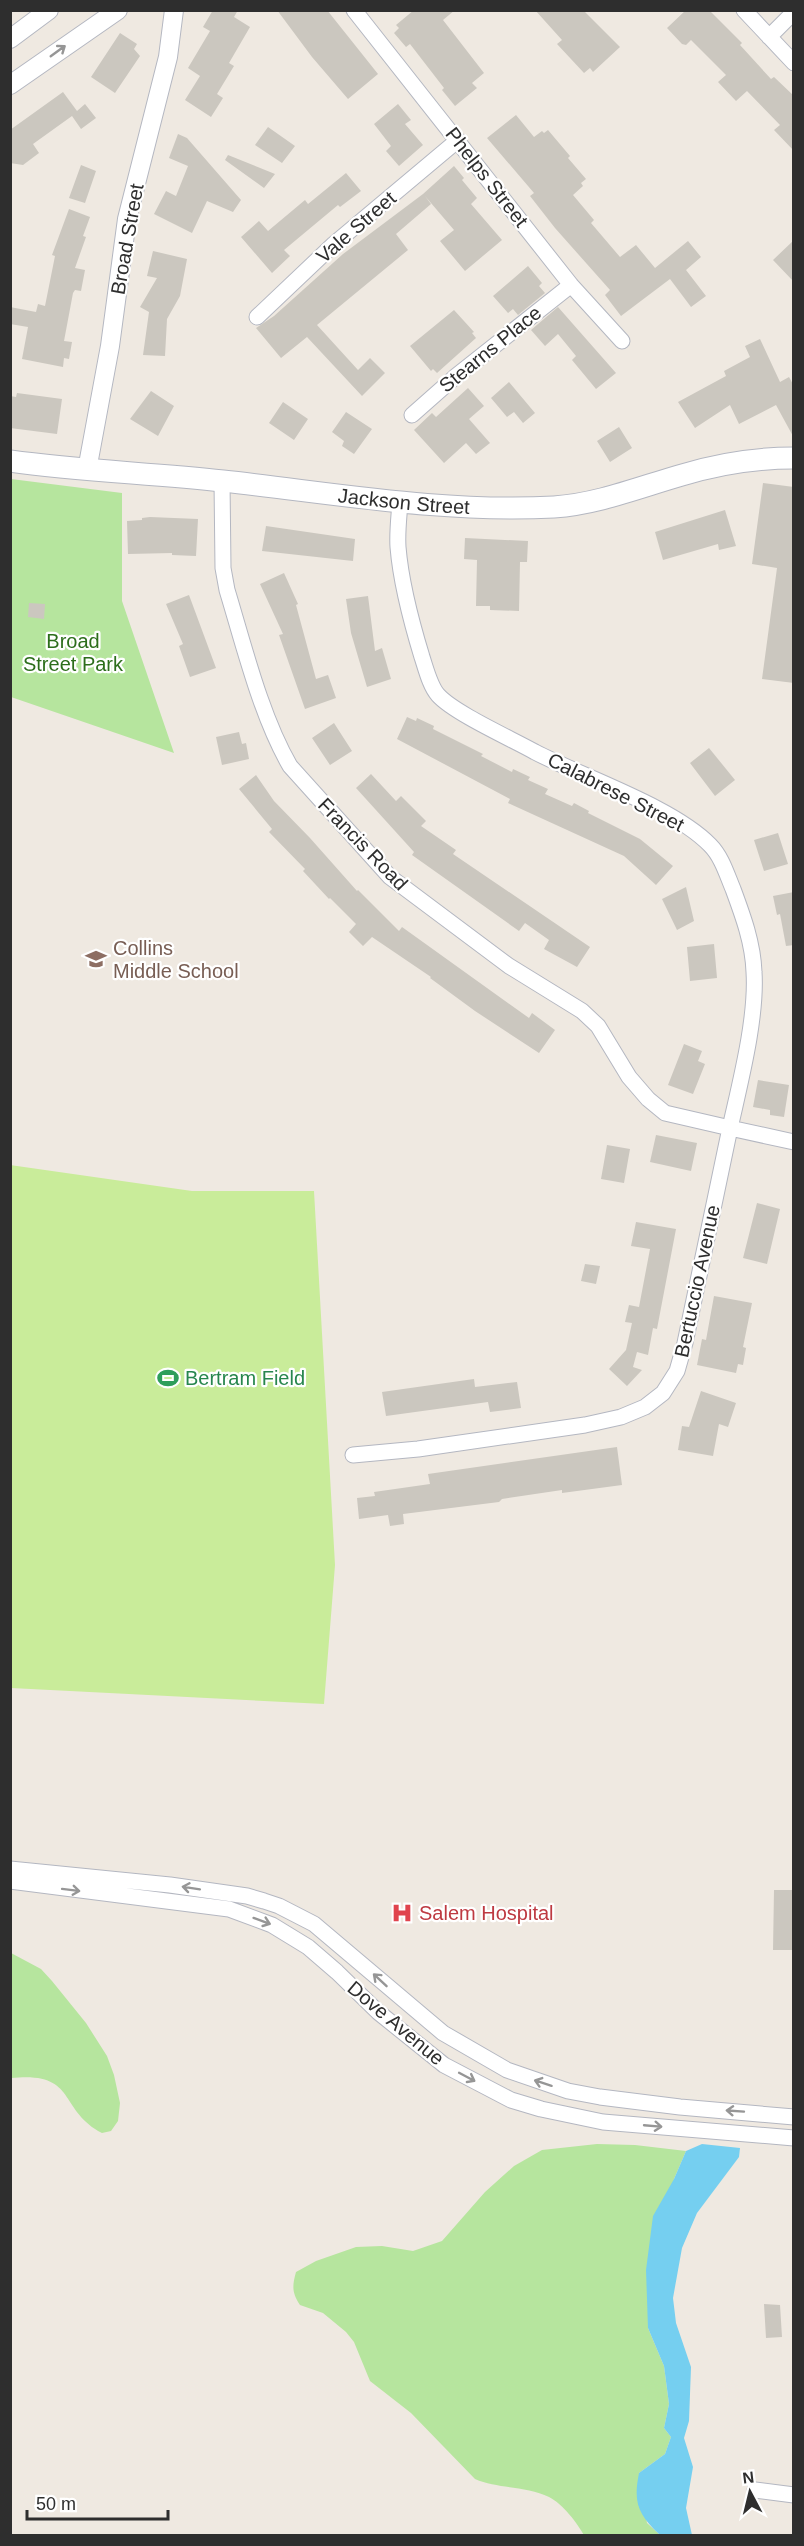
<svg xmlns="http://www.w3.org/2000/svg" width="804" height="2546" font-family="Helvetica,sans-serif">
	<rect width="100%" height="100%" fill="#efe9e1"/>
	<path fill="#b6e59e" d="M11,479L122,493V601L174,753L11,697Z
		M11,1953L41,1969L52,1981L86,2023L107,2056L114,2075L120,2103L118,2121L111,2131L102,2133C57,2109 78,2071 11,2078Z
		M597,2144L635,2145L686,2151L674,2179L648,2328L664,2366L669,2404L664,2428L671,2437L665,2454L639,2473L647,2523L660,2535H584C577,2523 563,2504 549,2497C527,2486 498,2489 475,2479L411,2413L370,2381L354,2342L346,2332L323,2313L300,2305C292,2293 292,2286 296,2272L316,2261L356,2247L382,2246L413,2251L442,2241L485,2192L514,2166L542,2150Z"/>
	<path fill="#c9ec9a" d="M10,1165L192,1191H314L335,1565L324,1704L11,1688Z"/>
	<path fill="#75cff0" d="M702,2144L740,2148L739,2157L697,2213L682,2248L673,2298L676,2323L691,2367L689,2421L684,2438L693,2467L686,2508L692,2535H660C638,2514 633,2503 639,2473L665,2454L671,2437L664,2428L669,2404L664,2366L648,2328L646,2270L653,2216L674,2179L686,2151Z"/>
	<path fill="#cbc7bf" d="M213,10H238L234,17L250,27L229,63L234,66L217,94L223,98L211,117L185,100L200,76L188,68L210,31L203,27Z
		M277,10H327L378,74L348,99L312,57Z
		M414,10H455L443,20L484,73L472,83L477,88L455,106L442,90L444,88L410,44L406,47L394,33L399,28L396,25Z
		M535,10H583L620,47L593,72L590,68L584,73L557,44L562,40Z
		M686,10H709L742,43L740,45L771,79L774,77L794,96V151L774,130L780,125L747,91L736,101L718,82L726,75L691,40L686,45L682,44L667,28Z
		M120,33L137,44L134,49L140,56L115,93L91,77Z
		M63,92L77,111L85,104L96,118L81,129L72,116L33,144L39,153L23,165L10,163V130Z
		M398,104L411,120L405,124L423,145L399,166L386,151L391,146L374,124Z
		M516,115L534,137L542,131L544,133L548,130L570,156L568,158L586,179L581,183L583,186L573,195L594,220L591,223L620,257L636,245L655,268L688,241L701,257L686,270L706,296L691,307L670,279L621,316L605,295L610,290L555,228L530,196L534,193L487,138Z
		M268,127L295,146L282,163L255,145Z
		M178,134L187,138L241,200L233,212L207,201L192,233L154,214L166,191L176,196L188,166L169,158Z
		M228,155L275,174L264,188L225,160Z
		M81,165L96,171L85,203L69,198Z
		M454,166L464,178L462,180L477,198L471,204L502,240L465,271L440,241L454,230L425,196L431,204L396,234L408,250L317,325L358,370L370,358L385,373L362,396L307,337L281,358L256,328L274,316L343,254L423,194Z
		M346,173L361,191L340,207L338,205L284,250L290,256L272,273L241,237L259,221L268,231L305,200L308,204Z
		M69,209L90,217L83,236L86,237L75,268L85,270L81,291L75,290L73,293L64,341L72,342L69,359L64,358L63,367L22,359L28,327L10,324V307L36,312L38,304L45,306L55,256L52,255Z
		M794,240V282L773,260Z
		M153,251L187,259L180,296L167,319L165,356L143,355L149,312L140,307L157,278L147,276Z
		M528,266L542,283L539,286L545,293L518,315L513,309L508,313L493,296Z
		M558,307L616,373L596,389L572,360L576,356L558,334L545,346L531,330Z
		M454,310L474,332L472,333L476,338L437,373L433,369L431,371L410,346Z
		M760,339L780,382L789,377L794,386V438L776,405L739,424L730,405L695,428L678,402L726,376L724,371L750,357L745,346Z
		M509,382L535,413L523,423L514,412L507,417L491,398Z
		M468,388L484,406L469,419L490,443L476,454L466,443L444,463L414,430L432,413L436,417Z
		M151,391L174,406L158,436L130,419Z
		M17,393L62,399L57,434L10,428V396L16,397Z
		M283,402L308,419L294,440L269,423Z
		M346,412L372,429L354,454L342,446L344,441L332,432Z
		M619,427L632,448L610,462L597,441Z
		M763,483L794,487V683L762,679L777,568L752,564Z
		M725,510L736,546L719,550L718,544L663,560L655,532Z
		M150,517L198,519L196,556L172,555V553L128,554L127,521L142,520V518Z
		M266,526L355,539L353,561L262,551Z
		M465,538L528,541L527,562H520L519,611L490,610V606H476L477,560L464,559Z
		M284,573L298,604L296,605L316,679L328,675L336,698L305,709L279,635L283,634L260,584Z
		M189,595L216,668L190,677L179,646L183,644L166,604Z
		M368,596L375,651L382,648L391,679L367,687L351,633L346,599Z
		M29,603L45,604L44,619L28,617Z
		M407,717L416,721L417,718L434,726L433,729L483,754L481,756L512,772L513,769L530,777L528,780L548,789L545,794L572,806L574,803L589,811L588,813L640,839L673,866L656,885L624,856L508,803L510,799L397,739Z
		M334,723L352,751L330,765L312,738Z
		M239,732L242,744L246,743L249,759L222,765L216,737Z
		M709,748L735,780L715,796L690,763Z
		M371,774L396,801L401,796L426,821L421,826L456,850L453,854L590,947L577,967L544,949L549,940L525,923L519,931L412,855L414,852L356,788Z
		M256,775L274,801L310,838L357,891L358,890L399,931L402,927L529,1018L532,1013L555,1030L539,1053L475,1011L430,978L431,977L372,937L363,946L349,932L356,924L330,898L329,899L303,871L305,869L269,832L272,829L239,789Z
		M778,833L788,864L764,871L754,840Z
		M686,887L694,921L677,930L662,899Z
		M794,892V945L786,946L780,914L777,915L773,896Z
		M714,944L717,978L690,981L687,947Z
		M684,1044L702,1051L698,1061L705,1064L693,1094L668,1085Z
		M758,1080L789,1085L784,1117L770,1115V1110L753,1107Z
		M656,1135L697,1143L691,1171L650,1162Z
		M607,1145L630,1149L624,1183L601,1179Z
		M757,1203L780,1209L767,1264L743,1258Z
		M636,1222L676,1229L657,1329L653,1328L648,1355L637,1352L633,1367L642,1370L627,1386L609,1369L626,1350L632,1323L625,1322L629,1305L639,1307L650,1249L631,1246Z
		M585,1264L600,1266L596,1284L581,1281Z
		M714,1296L752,1303L743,1347L746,1348L743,1365L738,1364L736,1373L697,1365L702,1339L706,1340Z
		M474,1379L475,1387L517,1382L521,1408L490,1412L488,1402L386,1416L382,1392Z
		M701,1391L736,1403L728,1427L719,1424L713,1456L678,1450L682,1426L689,1427Z
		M617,1447L622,1485L562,1493V1490L502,1499L499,1502L403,1514L404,1524L390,1526L388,1515L359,1519L357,1498L375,1496L374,1492L430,1484L428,1474Z
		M774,1890H792L794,1893V1950H773Z
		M764,2304L780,2305L782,2337L766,2338Z"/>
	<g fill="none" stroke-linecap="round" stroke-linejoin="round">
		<defs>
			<path id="minor" d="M354,10L571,285L622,341
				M744,10L794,63
				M769,37L794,12
				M257,317L334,244L458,140
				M412,415L455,377L571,285
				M222,481L223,568L227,590C244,646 261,716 290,766L390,877L509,966L582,1011L598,1026L629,1077L648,1099L665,1113L730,1128C740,1083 757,1018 754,972C753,943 743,916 733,889C727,875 722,857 710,845C673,807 585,778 535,752C512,739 454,713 438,695C430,686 426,669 422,657C411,621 401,584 398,547C397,532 399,517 400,502
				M353,1455L418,1449L585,1425L621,1417L645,1407L663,1393L677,1371L685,1343L730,1128L794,1142
				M10,1869L170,1885L247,1896L264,1901L279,1906L314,1924L443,2033L507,2070L568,2091L600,2097L680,2107L794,2117
				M10,1881L229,1909L272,1925L308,1947L337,1972L378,2012L444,2065L511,2100L541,2109L603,2122L794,2138
				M755,2490L794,2495"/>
			<path id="tertiary" d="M10,39L49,10
				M10,85L118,10
				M87,470L110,346L127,219L168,57L174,10"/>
			<g id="secondary">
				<path id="s1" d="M10,461C81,471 152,473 223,481C333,493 443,513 554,507C598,504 640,487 682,475C718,464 755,458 794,458"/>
			</g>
		</defs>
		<use href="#minor" stroke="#b4b7c1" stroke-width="17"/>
		<use href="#tertiary" stroke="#b4b7c1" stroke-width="20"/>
		<use href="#secondary" stroke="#b4b7c1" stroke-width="23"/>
		<use href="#minor" stroke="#fff" stroke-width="15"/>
		<use href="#tertiary" stroke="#fff" stroke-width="18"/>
		<use href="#secondary" stroke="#fff" stroke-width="21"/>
	</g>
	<defs><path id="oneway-shaft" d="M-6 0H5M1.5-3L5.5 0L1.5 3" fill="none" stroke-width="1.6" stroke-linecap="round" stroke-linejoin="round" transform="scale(1.5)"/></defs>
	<g stroke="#969696">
		<use href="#oneway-shaft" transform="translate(58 51) rotate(-36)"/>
		<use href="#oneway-shaft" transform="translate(191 1888) rotate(-171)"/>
		<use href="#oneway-shaft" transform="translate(71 1890) rotate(7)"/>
		<use href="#oneway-shaft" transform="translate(262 1921) rotate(20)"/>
		<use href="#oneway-shaft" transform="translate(380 1980) rotate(-137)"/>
		<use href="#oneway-shaft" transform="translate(467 2077) rotate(28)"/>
		<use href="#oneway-shaft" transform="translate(543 2083) rotate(-162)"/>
		<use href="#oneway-shaft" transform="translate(735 2111) rotate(-176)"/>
		<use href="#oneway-shaft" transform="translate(653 2126) rotate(5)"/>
	</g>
	<defs>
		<symbol id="school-bare" viewBox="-9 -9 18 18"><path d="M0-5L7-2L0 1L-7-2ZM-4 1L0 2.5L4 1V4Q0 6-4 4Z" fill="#8d6e63" stroke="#fff" stroke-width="2.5" paint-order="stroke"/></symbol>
		<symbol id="stadium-bare" viewBox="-9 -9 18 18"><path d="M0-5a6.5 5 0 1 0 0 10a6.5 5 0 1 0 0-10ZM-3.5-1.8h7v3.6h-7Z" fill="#2e9e5b" stroke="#fff" stroke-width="2.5" paint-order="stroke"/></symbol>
		<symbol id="hospital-bare" viewBox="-9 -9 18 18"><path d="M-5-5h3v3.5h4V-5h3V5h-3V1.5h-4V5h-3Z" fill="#e0444e" stroke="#fff" stroke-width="2.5" paint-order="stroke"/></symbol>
	</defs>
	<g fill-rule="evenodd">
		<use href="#school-bare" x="81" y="944" width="30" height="30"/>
		<use href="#stadium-bare" x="153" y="1363" width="30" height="30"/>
		<use href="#hospital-bare" x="387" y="1898" width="30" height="30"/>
	</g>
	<g text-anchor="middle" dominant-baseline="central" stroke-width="4.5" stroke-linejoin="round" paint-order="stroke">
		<g font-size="20" fill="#2e2e2e" stroke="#fff">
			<text transform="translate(487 177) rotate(52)">Phelps Street</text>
			<text transform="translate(356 227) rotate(-41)">Vale Street</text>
			<text transform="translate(127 239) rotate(-80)">Broad Street</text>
			<text transform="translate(490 349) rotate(-39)">Stearns Place</text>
			<text stroke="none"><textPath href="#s1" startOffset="396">Jackson Street</textPath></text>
			<text transform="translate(616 792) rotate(27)">Calabrese Street</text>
			<text transform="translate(363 844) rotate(46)">Francis Road</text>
			<text transform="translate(697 1281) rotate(-78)">Bertuccio Avenue</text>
			<text transform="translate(396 2023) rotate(40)">Dove Avenue</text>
		</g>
		<g font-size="20" fill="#2c6e1b" stroke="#fff">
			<text x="73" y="641">Broad<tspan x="73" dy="23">Street Park</tspan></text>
		</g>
		<g font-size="20" fill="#785e54" stroke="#fff" text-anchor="start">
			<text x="113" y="948">Collins<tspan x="113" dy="23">Middle School</tspan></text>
		</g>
		<g font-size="20" fill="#27864d" stroke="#fff" text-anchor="start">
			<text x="185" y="1378">Bertram Field</text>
		</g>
		<g font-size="20" fill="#be3a42" stroke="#fff" text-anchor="start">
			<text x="419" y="1913">Salem Hospital</text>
		</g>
	</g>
	<rect width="804" height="2546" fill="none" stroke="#2e2e2e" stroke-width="24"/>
	<g transform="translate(750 2492) rotate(353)" stroke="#ffffff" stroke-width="4.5" paint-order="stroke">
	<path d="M0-4.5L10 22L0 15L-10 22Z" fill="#2e2e2e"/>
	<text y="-9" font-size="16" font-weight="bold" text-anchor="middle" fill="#2e2e2e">N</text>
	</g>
	<path d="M27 2510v9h141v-9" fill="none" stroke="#2e2e2e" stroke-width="3"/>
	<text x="36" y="2510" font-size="18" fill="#2e2e2e" stroke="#ffffff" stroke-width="4.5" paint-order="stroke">50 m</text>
</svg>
